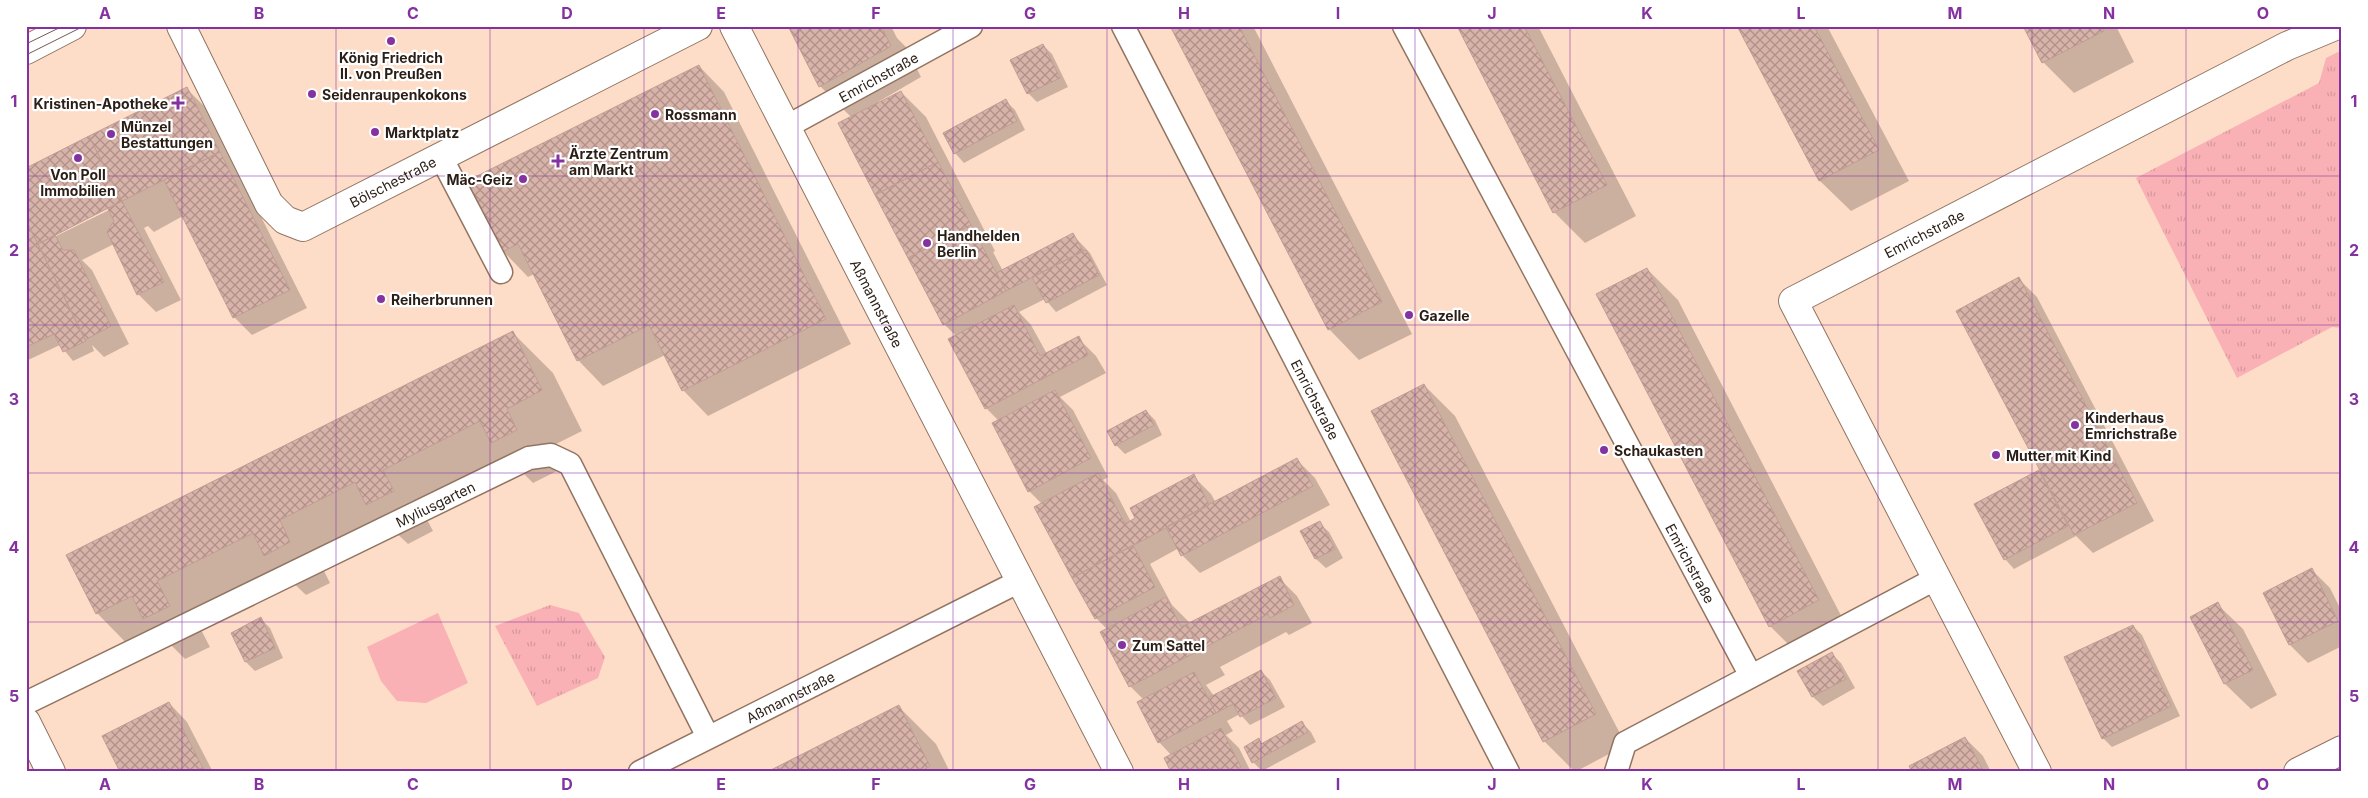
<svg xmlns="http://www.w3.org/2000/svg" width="2368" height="798" font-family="Inter,sans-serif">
	<defs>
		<pattern id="grass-tufts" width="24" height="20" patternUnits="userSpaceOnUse" patternTransform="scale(1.25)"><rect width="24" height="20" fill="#f9b1b5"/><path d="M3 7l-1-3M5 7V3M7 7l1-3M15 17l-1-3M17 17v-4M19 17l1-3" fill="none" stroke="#d6989b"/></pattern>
		<pattern id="building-cross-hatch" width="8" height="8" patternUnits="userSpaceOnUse" patternTransform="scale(1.25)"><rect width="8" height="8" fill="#d8b3a9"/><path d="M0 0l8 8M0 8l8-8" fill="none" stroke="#af9189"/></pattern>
	</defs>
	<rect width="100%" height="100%" fill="#feddc8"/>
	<path fill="url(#grass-tufts)" d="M2342,50V328L2332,327L2237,378L2136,178L2319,83L2326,58Z
		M550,605L579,613L605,657L598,678L537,706L495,626Z"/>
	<path fill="#f9b1b5" d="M438,613L468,683L426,703L397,701L381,681L367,647Z"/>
	<path fill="#0003" fill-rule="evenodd" d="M790,26H891L897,38L906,47L921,77L878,102L879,104L901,92L926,117L995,251L993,252L1003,271L1072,234L1090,253L1107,285L1056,312L1045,299L1019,312L1031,325L1047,354L1078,338L1096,356L1106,373L1060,397L1073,410L1108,477L1103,480L1116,493L1131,522L1193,476L1211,494L1216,503L1297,460L1315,478L1330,505L1200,573L1182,555L1179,548L1150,564L1172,605L1191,624L1279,578L1297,596L1312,623L1289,635L1286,632L1220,667L1225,675L1206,685L1214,696L1261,671L1270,680L1285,707L1250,725L1240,714L1227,721L1233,731L1226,735L1239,748L1251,772H1173L1172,756L1159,742L1144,700L1130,686L1102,632L1107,629L1096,618L1042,504L1029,491L999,421L986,408L956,336L944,324L852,118L820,86Z
		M1171,26H1253L1412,334L1359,360L1329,329Z
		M1458,26H1538L1636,216L1585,243L1554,212Z
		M1739,26H1827L1909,181L1851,211L1820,181Z
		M2024,26H2116L2134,62L2074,93L2043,62Z
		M1043,45L1052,54L1068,87L1037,102L1028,93Z
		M699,66L724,92L851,344L708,416L683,390L665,355L603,386L578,360L534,274L528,277L503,251Z
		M186,88L217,119L245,185L307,308L252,335L234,317L183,216L154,232L148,226L144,228L181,300L156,312L138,294L114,244L82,260L92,270L129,344L104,357L92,345L94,351L73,361L60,345L26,361V169ZM109,207V210L50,239L49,237Z
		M1006,101L1015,110L1025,130L964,163L955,153Z
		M1647,269L1678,300L1849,631L1801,657L1770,626Z
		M2019,279L2037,297L2154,521L2093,553L2076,536L2014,569L2005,559L1976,504L2039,471L2043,475Z
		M513,333L553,373L582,431L546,449L557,471L533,483L514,464L422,510L433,531L408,544L389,526L319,561L330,583L306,595L287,577L197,622L210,647L185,659L166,640L137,654L97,613Z
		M1424,385L1455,416L1626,745L1575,772L1544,741Z
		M1146,411L1155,420L1162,435L1125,454L1116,445Z
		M1319,523L1329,532L1343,558L1326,568L1316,559L1302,532Z
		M2312,570L2330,588L2342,612V646L2308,663L2290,645L2265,593Z
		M2217,604L2243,629L2277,695L2251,709L2225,684L2191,617Z
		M261,619L270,628L283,658L255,671L246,662L233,633Z
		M2133,626L2142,635L2180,716L2112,747L2103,738Z
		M1832,654L1841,663L1855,688L1823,706L1813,697L1799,672Z
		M169,703L187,722L213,772H121Z
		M899,707L936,744L950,772H770Z
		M1302,723L1311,732L1316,742L1262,771L1253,762L1259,740L1263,744Z
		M1965,738L1983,756L1991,772H1913Z"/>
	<path fill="url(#building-cross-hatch)" stroke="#c19d93" d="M788,26H881L891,46L819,87Z
		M1170,26H1239L1382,302L1328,330Z
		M1457,26H1524L1607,185L1553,213Z
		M1737,26H1814L1879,150L1819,181Z
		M2023,26H2102L2104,31L2042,63Z
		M1043,44L1060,78L1027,94L1010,60Z
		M699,65L826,319L682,391L649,325L577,361L518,244L502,252L467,181Z
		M187,87L220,152L122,201L89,136Z
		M901,91L938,162L875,195L838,123Z
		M1006,99L1017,121L954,154L943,133Z
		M89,136L122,201L38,244L26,221V168Z
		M220,152L290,290L233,318L164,180Z
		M938,162L971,225L908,258L875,195Z
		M122,201L164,282L137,295L107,232L114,221L108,209Z
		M26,221L38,244L26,250Z
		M971,225L1006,291L943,325L908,258Z
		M1073,233L1083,251L1006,291L996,273Z
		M55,235L63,250H74L111,326L85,340L38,244Z
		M38,244L86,341L63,352L54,334L26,347V250Z
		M1086,250L1099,275L1046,303L1032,277Z
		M1647,268L1819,600L1769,627L1596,294Z
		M2019,277L2137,503L2074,535L1956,311Z
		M1014,305L1040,356L1079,336L1088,355L985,409L948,339Z
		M513,331L542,390L507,409L517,430L491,443L480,421L383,470L394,491L366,505L355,482L280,520L290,542L264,556L253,533L157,581L170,606L143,619L132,596L96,614L66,555Z
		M1424,384L1596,714L1543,742L1371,411Z
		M1055,390L1091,458L1028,492L992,423Z
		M1146,410L1154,425L1115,446L1107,431Z
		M1297,458L1313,486L1181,556L1166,527Z
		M2039,470L2068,526L2004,560L1974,504Z
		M1098,473L1125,524L1135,518L1130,508L1194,474L1209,505L1072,578L1034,507Z
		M1320,521L1335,549L1315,559L1300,531Z
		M1133,545L1155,587L1095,619L1072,578Z
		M2312,568L2338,621L2289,645L2263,593Z
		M1280,576L1294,605L1270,618L1268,614L1200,650L1187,624Z
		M1166,597L1181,627L1187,624L1200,650L1129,687L1100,632Z
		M2218,602L2253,670L2224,684L2190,617Z
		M261,617L275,648L245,662L231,633Z
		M2133,625L2171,706L2102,739L2064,657Z
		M1832,652L1846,679L1812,697L1797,671Z
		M1261,670L1276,698L1240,717L1233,704L1216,713L1208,698Z
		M1194,672L1216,713L1158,743L1137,702Z
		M169,702L205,772H120L102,736Z
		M899,705L930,766L919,772H767Z
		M1302,721L1308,732L1252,763L1244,747L1259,738L1261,744Z
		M1221,728L1241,767L1233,772H1171L1164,758Z
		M1965,737L1984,772H1912L1909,766Z"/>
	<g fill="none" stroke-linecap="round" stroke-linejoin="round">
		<defs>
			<g id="lane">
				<path id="s1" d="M1123,26L1508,772"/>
				<path id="s2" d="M1404,26L1751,676"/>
				<path id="s3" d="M786,127L971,26"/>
				<path d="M441,157L501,272"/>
				<path id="s4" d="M26,703L529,458L551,455L570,464L708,737"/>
				<path id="s5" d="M640,772L1020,581"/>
				<path d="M1616,772L1625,743L1937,578"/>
			</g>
			<g id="street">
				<path id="s6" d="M181,26L269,204L285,220L303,227L698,26"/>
				<path id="s7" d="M734,26L1119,772"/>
				<path d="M26,722L51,772"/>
				<path id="s8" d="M2037,772L1793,301L2287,46L2335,26"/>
				<path d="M2298,772L2342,750"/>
			</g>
			<path id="secondary" d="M26,50L72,26"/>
		</defs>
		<use href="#lane" stroke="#917461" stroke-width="25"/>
		<use href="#street" stroke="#917461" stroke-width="30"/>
		<use href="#secondary" stroke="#917461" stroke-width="30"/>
		<use href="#lane" stroke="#fff" stroke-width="22"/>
		<use href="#street" stroke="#fff" stroke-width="28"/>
		<use href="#secondary" stroke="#fff" stroke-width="28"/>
		<path stroke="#6f5c50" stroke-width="1" d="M26,44L63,26
			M26,55L84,26"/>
	</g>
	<path fill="none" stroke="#8532a1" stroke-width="1" stroke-opacity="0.55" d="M182,26V772M336,26V772M490,26V772M644,26V772M798,26V772M953,26V772M1107,26V772M1261,26V772M1415,26V772M1570,26V772M1724,26V772M1878,26V772M2032,26V772M2186,26V772M26,176H2342M26,325H2342M26,473H2342M26,622H2342"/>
	<g fill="#8532a1" stroke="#fff" stroke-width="2">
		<circle cx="391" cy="41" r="5"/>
		<circle cx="312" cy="94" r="5"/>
		<path d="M175.5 95.5h5v5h5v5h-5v5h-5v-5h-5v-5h5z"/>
		<circle cx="655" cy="114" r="5"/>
		<circle cx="375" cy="132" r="5"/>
		<circle cx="111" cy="134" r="5"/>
		<circle cx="78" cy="158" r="5"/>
		<path d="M555.5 153.5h5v5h5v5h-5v5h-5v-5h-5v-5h5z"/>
		<circle cx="523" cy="179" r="5"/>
		<circle cx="927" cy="243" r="5"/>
		<circle cx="381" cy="299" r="5"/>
		<circle cx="1409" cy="315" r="5"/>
		<circle cx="2075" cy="425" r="5"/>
		<circle cx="1604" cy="450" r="5"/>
		<circle cx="1996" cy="455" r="5"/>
		<circle cx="1122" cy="645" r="5"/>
	</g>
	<g text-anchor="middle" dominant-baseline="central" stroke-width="4.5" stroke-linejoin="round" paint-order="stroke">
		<g font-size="14" font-weight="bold" fill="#2a1e16" stroke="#fff" text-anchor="start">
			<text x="391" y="57" text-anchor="middle">König Friedrich<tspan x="391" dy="16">II. von Preußen</tspan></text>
			<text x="322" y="94">Seidenraupenkokons</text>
			<text x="168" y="103" text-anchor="end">Kristinen-Apotheke</text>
			<text x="665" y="114">Rossmann</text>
			<text x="121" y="126">Münzel<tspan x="121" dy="16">Bestattungen</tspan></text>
			<text x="385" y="132">Marktplatz</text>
			<text x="569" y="153">Ärzte Zentrum<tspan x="569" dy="16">am Markt</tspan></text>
			<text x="78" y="174" text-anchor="middle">Von Poll<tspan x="78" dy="16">Immobilien</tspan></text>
			<text x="513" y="179" text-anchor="end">Mäc-Geiz</text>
			<text x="937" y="235">Handhelden<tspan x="937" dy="16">Berlin</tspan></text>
			<text x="391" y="299">Reiherbrunnen</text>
			<text x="1419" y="315">Gazelle</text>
			<text x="2085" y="417">Kinderhaus<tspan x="2085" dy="16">Emrichstraße</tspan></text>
			<text x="1614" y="450">Schaukasten</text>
			<text x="2006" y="455">Mutter mit Kind</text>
			<text x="1132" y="645">Zum Sattel</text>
		</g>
		<g font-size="14" fill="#2a1e16" stroke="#fff">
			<text stroke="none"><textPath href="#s3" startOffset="105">Emrichstraße</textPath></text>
			<text stroke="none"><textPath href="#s6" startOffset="341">Bölschestraße</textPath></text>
			<text stroke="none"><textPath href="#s8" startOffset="678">Emrichstraße</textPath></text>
			<text stroke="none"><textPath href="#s7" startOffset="312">Aßmannstraße</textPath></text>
			<text stroke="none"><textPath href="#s1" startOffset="420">Emrichstraße</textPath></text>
			<text stroke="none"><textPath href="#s4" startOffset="455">Myliusgarten</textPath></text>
			<text stroke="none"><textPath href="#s2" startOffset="609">Emrichstraße</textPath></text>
			<text stroke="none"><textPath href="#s5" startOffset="168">Aßmannstraße</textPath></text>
		</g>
	</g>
	<rect width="2368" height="798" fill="none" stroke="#ffffff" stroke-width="55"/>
	<rect x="28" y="28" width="2312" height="742" fill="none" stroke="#8532a1" stroke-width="2"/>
	<g font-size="16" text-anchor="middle" font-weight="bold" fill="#8532a1">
		<text x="105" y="19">A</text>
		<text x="259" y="19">B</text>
		<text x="413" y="19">C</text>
		<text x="567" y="19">D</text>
		<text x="721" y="19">E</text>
		<text x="876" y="19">F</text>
		<text x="1030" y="19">G</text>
		<text x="1184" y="19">H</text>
		<text x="1338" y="19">I</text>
		<text x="1492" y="19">J</text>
		<text x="1647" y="19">K</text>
		<text x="1801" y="19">L</text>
		<text x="1955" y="19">M</text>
		<text x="2109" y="19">N</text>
		<text x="2263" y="19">O</text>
		<text x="14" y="107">1</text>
		<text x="2354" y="107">1</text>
		<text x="14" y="256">2</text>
		<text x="2354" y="256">2</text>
		<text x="14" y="405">3</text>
		<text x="2354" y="405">3</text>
		<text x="14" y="553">4</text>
		<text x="2354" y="553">4</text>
		<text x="14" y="702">5</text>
		<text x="2354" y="702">5</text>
		<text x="105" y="790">A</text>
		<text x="259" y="790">B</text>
		<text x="413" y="790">C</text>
		<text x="567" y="790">D</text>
		<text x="721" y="790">E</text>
		<text x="876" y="790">F</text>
		<text x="1030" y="790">G</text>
		<text x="1184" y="790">H</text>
		<text x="1338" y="790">I</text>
		<text x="1492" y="790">J</text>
		<text x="1647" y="790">K</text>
		<text x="1801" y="790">L</text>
		<text x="1955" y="790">M</text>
		<text x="2109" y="790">N</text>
		<text x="2263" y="790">O</text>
	</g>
</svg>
